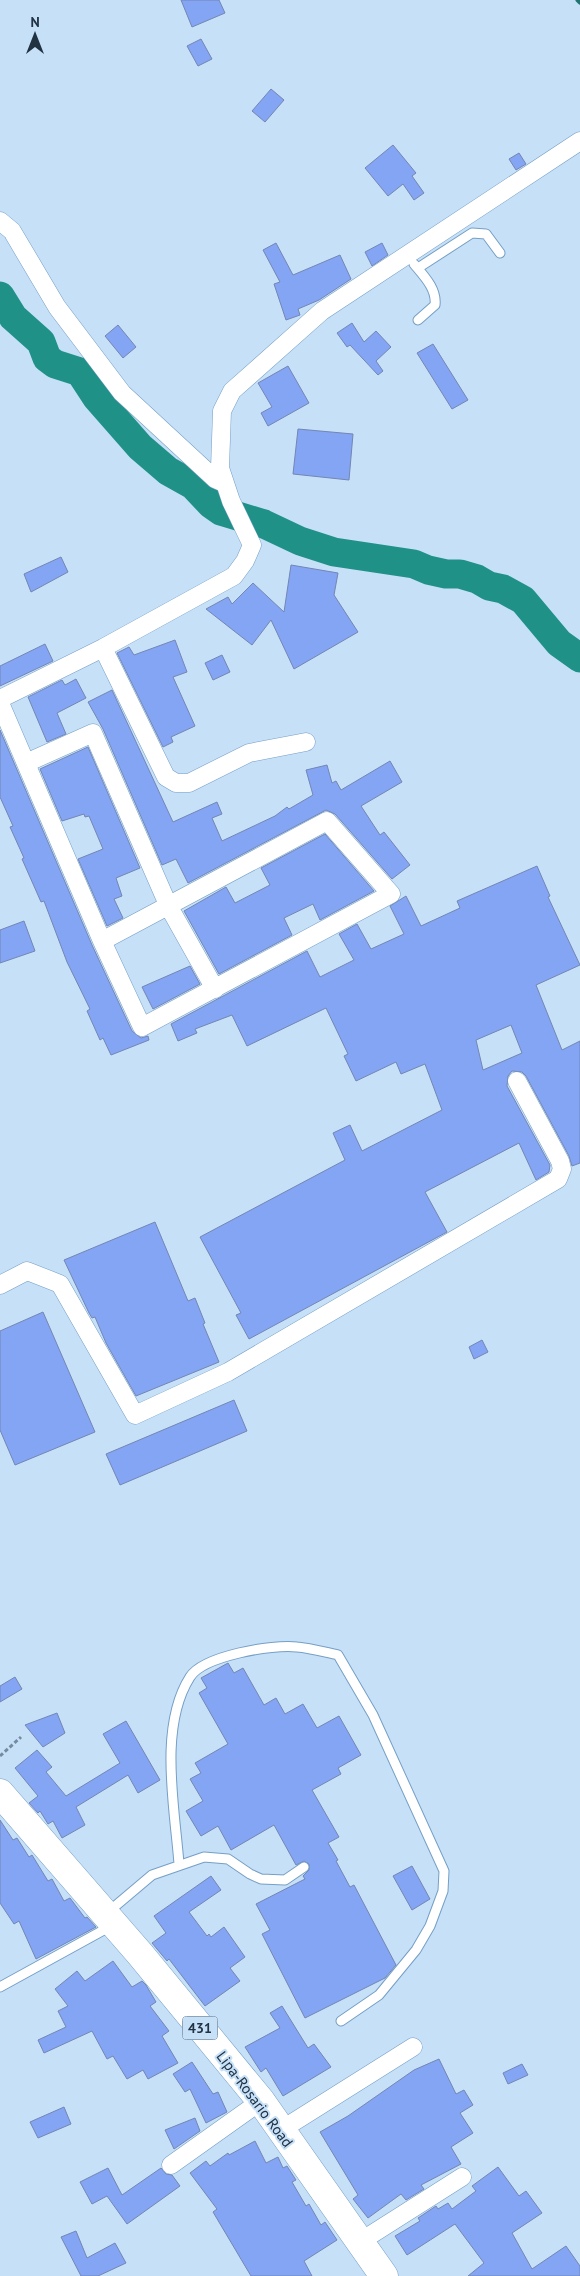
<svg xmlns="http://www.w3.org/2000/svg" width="580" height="2276" font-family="'PT Sans',sans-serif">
	<rect width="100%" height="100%" fill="#c6e0f8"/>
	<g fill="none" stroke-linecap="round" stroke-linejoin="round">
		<path stroke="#207472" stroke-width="5" d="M578,0L580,2"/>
		<path stroke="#209187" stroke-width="29" d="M0,296L13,317L41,342L47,358L55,364L80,372L97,398L140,447L168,471L193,485L211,504L221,511L264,524L300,541L334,552L414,564L428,570L446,574H460L477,579L489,586L503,589L523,600L559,643L580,658"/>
	</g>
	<path fill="#84a5f4" stroke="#7386b4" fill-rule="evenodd" d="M181,0H219L225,13L192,27Z
		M201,39L212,59L198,66L187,46Z
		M271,89L284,100L265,122L252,111Z
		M393,145L416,173L412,176L424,193L414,200L403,184L388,196L365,168Z
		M519,153L526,164L516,170L509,159Z
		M276,243L293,275L340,255L351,279L319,300L298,309L300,315L286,320L274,284L280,282L263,250Z
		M382,243L388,255L372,266L365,252Z
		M352,323L364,342L376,331L391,347L376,361L383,371L378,375L350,345L347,347L337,333Z
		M118,325L136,347L123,358L105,336Z
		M433,344L468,400L452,409L417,353Z
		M288,366L309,403L268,426L261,413L272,407L258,383Z
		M298,429L353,434L349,480L293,474Z
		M61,557L68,572L31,592L24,574Z
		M291,565L338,573L334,595L358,632L294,669L271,620L252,645L206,609L228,597L232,604L253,583L284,612Z
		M175,640L187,672L173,677L195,726L171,737L173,742L163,747L117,653L129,647L134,655Z
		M45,644L53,661L0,686V666Z
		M222,655L230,672L213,680L205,663Z
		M76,679L86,698L57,713L66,734L47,742L28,697L62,680L65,685Z
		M112,690L173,822L217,802L222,814L212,818L222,841L275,816L287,807L289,809L313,795L306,770L327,765L332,783L336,781L341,790L390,761L402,782L361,806L380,835L384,832L410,865L392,879L335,814L326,810L188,883L176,859L162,865L103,729L88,702Z
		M0,730L92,945L132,1031L141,1038L148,1036L149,1040L111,1055L103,1038L100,1040L87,1011L90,1009L67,962L44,901L41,902L22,859L24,858L10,827L13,826L0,797Z
		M88,747L140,868L116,878L122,896L114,899L123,918L107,926L78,859L103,849L89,816L85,817L84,814L62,821L40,769Z
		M325,834L374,891L320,920L313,904L284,918L292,935L219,974L184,911L226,887L235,903L270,885L261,868Z
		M537,866L550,896L548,897L580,965L536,985L562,1050L580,1041V1163L572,1166L569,1156L526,1076L522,1072L512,1071L508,1076L507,1086L550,1165L549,1172L536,1180L519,1143L425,1192L447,1232L249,1339L236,1315L241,1313L200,1237L345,1160L333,1133L350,1125L362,1151L442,1110L425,1064L401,1074L396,1062L356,1081L344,1056L348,1054L326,1008L247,1046L232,1015L195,1029L197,1033L178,1041L171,1024L307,951L320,977L354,960L339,934L357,924L371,949L404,934L390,906L406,896L421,926L460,908L457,901ZM511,1025L522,1053L483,1070L476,1040Z
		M24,921L35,951L0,963V930Z
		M190,966L200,984L153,1009L142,987Z
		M155,1222L188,1301L195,1298L205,1323L203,1324L219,1362L136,1396L106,1343L95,1317L92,1318L89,1313L64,1260Z
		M43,1312L95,1432L15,1465L0,1430V1331Z
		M482,1340L488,1352L474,1359L469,1347Z
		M234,1400L247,1431L120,1485L106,1454Z
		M228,1663L234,1673L243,1668L264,1705L276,1698L285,1714L303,1704L317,1728L339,1716L361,1755L338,1768L341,1774L312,1790L339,1837L328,1843L338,1860L336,1861L350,1887L354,1885L396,1965L385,1978L305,2018L262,1934L270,1930L256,1904L305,1879L303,1876L309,1870V1864L304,1861L296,1865L274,1825L231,1850L218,1826L201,1836L186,1811L203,1801L190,1779L201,1773L195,1763L228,1744L199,1693L207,1688L201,1678Z
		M15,1677L22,1689L0,1702V1686Z
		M57,1713L65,1733L43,1747L25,1725Z
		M126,1721L160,1780L138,1793L128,1775L76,1807L85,1825L62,1838L53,1821L48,1824L40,1811L38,1813L29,1803L38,1796L15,1768L37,1750L52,1767L46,1772L66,1796L120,1763L103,1734Z
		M0,1820L13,1840L17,1838L29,1857L32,1855L48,1881L52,1879L64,1901L70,1898L85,1918L87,1917L96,1927L36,1959L19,1921L14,1924L0,1903Z
		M412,1866L430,1899L412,1910L393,1876Z
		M211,1876L221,1890L189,1912L207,1936L209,1934L211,1937L224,1927L245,1957L230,1968L240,1981L205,2006L169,1959L167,1961L152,1943L166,1933L154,1916Z
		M113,1961L132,1987L142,1981L146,1985L156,2002L150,2006L169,2031L162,2036L178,2063L148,2079L143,2070L127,2079L113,2056L107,2059L92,2031L44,2053L38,2040L66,2027L58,2011L68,2006L55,1989L77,1971L85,1981Z
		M282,2006L308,2048L314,2044L331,2067L283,2096L266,2068L261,2072L245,2047L280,2028L270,2013Z
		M439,2059L456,2094L464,2090L473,2105L460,2113L473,2133L451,2147L461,2164L421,2185L424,2189L406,2200L401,2194L368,2218L353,2199L358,2195L320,2132L348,2116L414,2070Z
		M192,2062L213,2094L218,2092L227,2112L206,2123L190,2089L185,2092L173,2074Z
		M522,2064L528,2075L508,2084L503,2073Z
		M64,2107L71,2124L38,2138L30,2122Z
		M195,2118L200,2131L174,2149L165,2130Z
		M255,2141L266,2163L278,2157L283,2168L287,2166L296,2180L292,2182L306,2206L309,2204L321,2225L325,2222L337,2240L304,2261L312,2276H251L213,2212L217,2209L190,2173L206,2161L210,2166L228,2153L229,2155Z
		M498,2167L519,2196L526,2191L542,2213L512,2233L532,2269L566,2246L580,2266V2276H468L484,2263L455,2224L407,2255L395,2236L420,2221L418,2218L436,2206L438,2209L448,2203L452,2209L476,2191L472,2186Z
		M108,2168L122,2195L161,2168L166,2174L172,2175L180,2186L127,2224L107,2196L92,2204L80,2182Z
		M76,2231L87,2258L115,2243L126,2263L98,2276H81L61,2237Z"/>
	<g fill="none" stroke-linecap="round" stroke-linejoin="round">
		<defs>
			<path id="service" d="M414,264C424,276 437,289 435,305L418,320
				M418,268L472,233L486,234L500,253
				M179,1864C175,1809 158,1727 190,1677C203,1656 272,1644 297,1647C310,1648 324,1652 338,1655L373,1715L444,1871L443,1891L430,1926L416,1950L379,1995L341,2021
				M107,1913L152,1875L204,1857L228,1859L250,1874L261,1879L285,1880L304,1867
				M0,1987L111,1926"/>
			<path id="minor" d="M0,221L12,231L57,307L122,393L215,479L224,483
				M103,648L166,777L176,783H189L249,753L306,742
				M0,699L103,648L234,576L245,561L252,545L231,501L220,468L222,411L232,391L322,311L580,141
				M0,703L102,941L142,1027L391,894L327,821L102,941
				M26,763L93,733L169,907L215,989
				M0,1285L27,1271L60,1284L135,1415L228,1372L558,1179L562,1169L560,1161L517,1081
				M281,2130L413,2047
				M171,2165L261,2101
				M358,2243L462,2177"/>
			<path id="primary" d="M0,1793L140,1954L261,2101L384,2276"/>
		</defs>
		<use href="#service" stroke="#759fc5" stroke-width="11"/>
		<use href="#minor" stroke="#759fc5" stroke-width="19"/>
		<use href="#primary" stroke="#759fc5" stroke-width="29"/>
		<path stroke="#758b9f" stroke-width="3" stroke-dasharray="4 2.5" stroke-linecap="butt" d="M0,1756L21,1737"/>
		<use href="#service" stroke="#fff" stroke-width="9"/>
		<use href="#minor" stroke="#fff" stroke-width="18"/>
		<use href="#primary" stroke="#fff" stroke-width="28"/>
	</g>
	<g text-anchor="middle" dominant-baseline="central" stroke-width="4" stroke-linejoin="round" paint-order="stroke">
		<rect fill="#c6e0f8" stroke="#526679" stroke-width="1" x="182.5" y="2016.5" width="35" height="23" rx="4"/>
		<g font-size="14" font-weight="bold" fill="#213242">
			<text x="200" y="2028">431</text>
		</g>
		<g font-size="15" fill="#213242" stroke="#c6e0f8">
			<text transform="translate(255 2099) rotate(53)">Lipa-Rosario Road</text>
		</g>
	</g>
	<g transform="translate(35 35)" stroke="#c6e0f8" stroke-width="4" paint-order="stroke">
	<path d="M0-4L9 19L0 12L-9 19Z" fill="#213242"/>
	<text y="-8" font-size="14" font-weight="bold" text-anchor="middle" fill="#213242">N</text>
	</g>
</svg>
